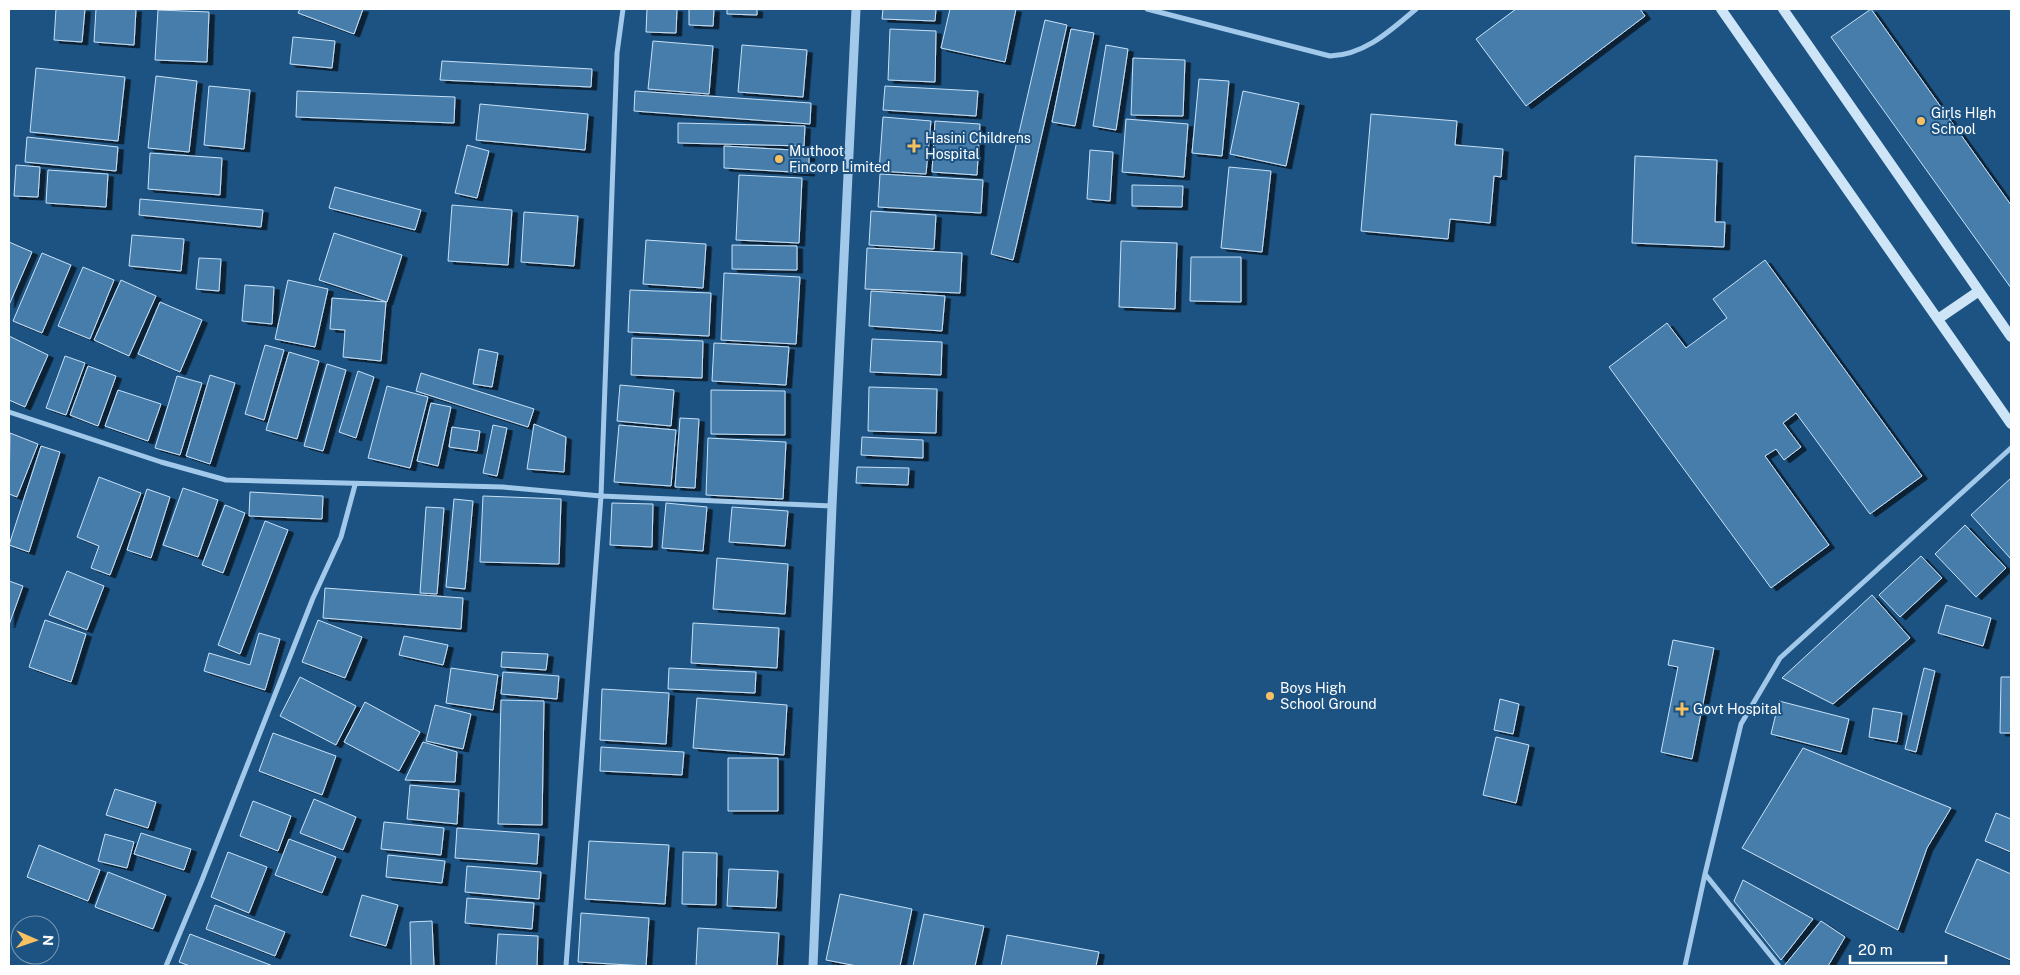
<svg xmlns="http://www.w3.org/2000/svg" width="2020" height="975" font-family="'Public Sans',sans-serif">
	<defs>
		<filter id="shadow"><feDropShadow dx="5.5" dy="3" stdDeviation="0" flood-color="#0009"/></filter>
	</defs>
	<rect width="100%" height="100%" fill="#1d5382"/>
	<path fill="#467dab" stroke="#c8e1f7" filter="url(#shadow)" d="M56,9H85L82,42L54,40Z
		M96,9H136L134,45L94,42Z
		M300,9H363L354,34L298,13Z
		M647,9H677L676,33L646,32Z
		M689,9H714L713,26L689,25Z
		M727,9H757V15L727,14Z
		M883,9H936L935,21L882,19Z
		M950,9H1016L1005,62L941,48Z
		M1516,9H1640L1645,16L1526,106L1476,39Z
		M1871,9L2011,205V288L1831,37Z
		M158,10L209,12L207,62L155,60Z
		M1045,20L1067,25L1013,260L991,254Z
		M890,29L936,31L935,82L888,80Z
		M1071,29L1094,33L1075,126L1052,122Z
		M293,37L335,41L332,68L290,64Z
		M653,41L713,46L709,94L648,89Z
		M742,45L807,50L803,97L738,92Z
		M1106,45L1128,49L1116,130L1093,126Z
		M1133,58L1185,60L1183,116L1131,115Z
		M442,61L592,69L591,87L440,80Z
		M36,68L125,77L118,141L30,132Z
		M156,76L197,81L189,152L148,148Z
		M1199,79L1229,81L1222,156L1192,153Z
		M209,86L250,90L244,149L204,145Z
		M885,86L978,91L976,116L883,110Z
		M297,91L455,97L454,123L296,117Z
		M635,91L811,103L810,124L634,111Z
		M1243,91L1299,103L1286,166L1230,154Z
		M480,104L588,114L585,150L476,140Z
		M1371,114L1457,121L1455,145L1503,149L1501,177L1494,176L1490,223L1450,219L1448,239L1361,231Z
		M883,117L931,121L926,174L879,171Z
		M1126,119L1188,124L1184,177L1122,172Z
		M935,121L980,124L977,175L932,172Z
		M678,123L805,126L804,146L678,143Z
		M27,137L118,147L116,171L25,162Z
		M467,145L489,151L477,198L455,193Z
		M724,146L809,151V173L724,168Z
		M1090,150L1113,152L1110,201L1087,199Z
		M150,153L222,158L220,195L148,189Z
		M1635,156L1717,160L1715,222H1725L1724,247L1632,243Z
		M16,165L40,167L38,197L14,196Z
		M1229,167L1271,171L1262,252L1221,248Z
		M48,170L108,174L106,207L46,203Z
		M880,174L983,180L981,213L878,207Z
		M739,175L802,178L799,243L736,240Z
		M1132,185L1183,186L1182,207L1132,206Z
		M335,187L421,210L415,230L329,208Z
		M140,199L263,210L261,227L139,215Z
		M452,205L512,210L508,265L448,261Z
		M871,211L936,215L934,249L869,245Z
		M524,212L578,216L574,266L521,262Z
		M334,233L402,255L387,302L319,280Z
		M132,235L184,239L181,271L129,266Z
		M646,240L706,244L703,288L643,284Z
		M1121,241L1177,243L1175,309L1119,307Z
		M9,242L32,252L9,305Z
		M732,245L797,246V270L732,269Z
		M867,248L962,253L960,293L865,289Z
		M42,253L71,265L42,333L13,321Z
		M1191,257H1241V302L1190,301Z
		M199,258L221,259L219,291L196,289Z
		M1765,260L1922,476L1870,514L1796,413L1783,423L1801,447L1784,460L1776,449L1765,456L1829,545L1771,588L1609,367L1667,323L1686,348L1727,318L1713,299Z
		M83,267L114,280L90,339L58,326Z
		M724,273L800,277L796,344L721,340Z
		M121,280L156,296L129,356L94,340Z
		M288,280L328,289L315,347L275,339Z
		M245,285L274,287L272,324L242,321Z
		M630,290L711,293L709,336L628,332Z
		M871,291L945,296L942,331L869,326Z
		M332,298L386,302L381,361L343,357L345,330L330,329Z
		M160,302L202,320L180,372L138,354Z
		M9,336L48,355L25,407L9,400Z
		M632,338L703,341L702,378L631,375Z
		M872,339L942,342L941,375L870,372Z
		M714,343L789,347L786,385L712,381Z
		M265,345L284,350L264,420L245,414Z
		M479,349L498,353L492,387L473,384Z
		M289,352L319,361L297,439L266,430Z
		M65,356L85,363L66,415L46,408Z
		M327,364L346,370L323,451L304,446Z
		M88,366L116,376L98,426L70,415Z
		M358,371L374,377L356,438L339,432Z
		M421,373L534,409L528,427L416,391Z
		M210,375L235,383L210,464L186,456Z
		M177,376L202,383L180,455L155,448Z
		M620,385L674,390L671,426L617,421Z
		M387,386L428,397L410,468L368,458Z
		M869,387L937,389L936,433L868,431Z
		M118,390L161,404L148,441L105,426Z
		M711,390L785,391V435L711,434Z
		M431,403L451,407L438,466L417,461Z
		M680,418L699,419L695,488L675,487Z
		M534,424L566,437L564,472L527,469Z
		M493,425L507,428L497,476L483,473Z
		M619,425L676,430L671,486L614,482Z
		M452,427L480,431L477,451L449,447Z
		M10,433L38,444L17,497L9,494Z
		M862,437L923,440V458L861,455Z
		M708,438L786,442L783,499L706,495Z
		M41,446L60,452L29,552L9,545Z
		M857,467L909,468L908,485L856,483Z
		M99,477L141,493L110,575L91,568L99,546L77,537Z
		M2011,478V559L1971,515Z
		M183,488L218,500L198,557L163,545Z
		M147,489L170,497L151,558L127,550Z
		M250,492L323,496L322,519L249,516Z
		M483,496L561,499L559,564L480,562Z
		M454,499L473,501L465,589L446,587Z
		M612,503L653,504L652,547L610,545Z
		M666,503L707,507L703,551L662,548Z
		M225,505L245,513L223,573L202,565Z
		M426,507L444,508L437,594L420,593Z
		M732,507L788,511L785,546L729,542Z
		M265,521L288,530L240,654L218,645Z
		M1965,525L2006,568L1976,597L1935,554Z
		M1921,556L1942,578L1900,617L1879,595Z
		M717,558L788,564L785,614L713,609Z
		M67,571L104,586L87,630L49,615Z
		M9,581L23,586L9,625Z
		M325,588L463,598L461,629L323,618Z
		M1872,595L1910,638L1833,704L1782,678Z
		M1946,605L1991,618L1983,646L1938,633Z
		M45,620L86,634L71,682L29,667Z
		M318,620L362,637L345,678L302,662Z
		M693,623L779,628L777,668L691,663Z
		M259,633L280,639L265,690L204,671L209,653L250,665Z
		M404,636L448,645L443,665L399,655Z
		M1673,640L1714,648L1692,759L1661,752L1678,667L1668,665Z
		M502,652L548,654L546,670L501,667Z
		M451,668L498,675L493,710L446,703Z
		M669,668L756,672L755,693L668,689Z
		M1924,668L1935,671L1916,752L1905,749Z
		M503,672L559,676L557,699L501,694Z
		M300,677L356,706L336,745L280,716Z
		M2001,677H2011V733H2000Z
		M602,689L669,693L666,744L600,740Z
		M697,698L787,705L784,755L693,748Z
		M1500,699L1519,704L1513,734L1494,730Z
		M501,700L544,701L542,825L498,824Z
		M1779,701L1849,719L1841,752L1771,734Z
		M365,702L420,732L399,771L344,742Z
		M435,705L471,714L463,749L426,741Z
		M1873,708L1902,713L1897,742L1869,737Z
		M273,733L336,756L322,795L259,771Z
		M1496,737L1529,745L1516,803L1483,795Z
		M423,742L457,752L455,782L405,780Z
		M601,747L684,752L682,775L600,771Z
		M1803,748L1951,808L1927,848L1898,930L1742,848Z
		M728,758H778V811H728Z
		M410,785L459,790L457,824L407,819Z
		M115,789L156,802L148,828L106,815Z
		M314,799L356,817L343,850L300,833Z
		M253,801L291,816L278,851L240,836Z
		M1996,813L2011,819V852L1985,841Z
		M384,822L444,828L441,855L381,849Z
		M457,828L539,834L537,864L455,858Z
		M141,833L191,849L184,870L134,854Z
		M105,834L134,842L127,868L98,861Z
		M289,839L336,857L322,893L275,875Z
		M589,841L669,845L665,904L585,899Z
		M39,845L100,870L88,901L27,877Z
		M228,852L267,867L249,913L211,897Z
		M683,852L717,853L716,905L682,904Z
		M388,855L445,861L442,883L386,877Z
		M1977,859L2011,874V960L1945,932Z
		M467,866L541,872L539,899L465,892Z
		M729,869L778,871L776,908L727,906Z
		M108,872L166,895L153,929L95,907Z
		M1743,880L1813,919L1781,960L1734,901Z
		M840,894L912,909L900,966H857L826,960Z
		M362,895L398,905L386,946L350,936Z
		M467,898L534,903L532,929L465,923Z
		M215,905L285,932L275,956L206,929Z
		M581,913L649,918L646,966L578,962Z
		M924,914L984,926L975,966H913Z
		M432,921L434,966H411L410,922Z
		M1821,921L1845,937L1828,966H1784Z
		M698,928L779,933L777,966H696Z
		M190,934L273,966H190L179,962Z
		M498,934L538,936L537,966H496Z
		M1007,935L1099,952L1096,966H1001Z"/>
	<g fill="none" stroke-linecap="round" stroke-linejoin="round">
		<path stroke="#a3c9ea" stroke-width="5" d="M1147,9L1330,56C1365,55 1391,30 1416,9
			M9,412L161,462L226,480L503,487L601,496L832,506
			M1705,874L1779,966
			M166,966L202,880L313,598L341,537L355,485
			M566,966L601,496L617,53L623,9
			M1685,966L1705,874L1741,724L1780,658L2011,448"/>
		<path stroke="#a3c9ea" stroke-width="9" d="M813,966L832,506L856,9"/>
		<path stroke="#cee4f7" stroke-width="10" d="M1721,9L2011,424
			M1783,9L2011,337
			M1938,319L1979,291"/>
	</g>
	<g fill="#f9c062" stroke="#1d5382" stroke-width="2">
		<circle cx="1921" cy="121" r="5"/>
		<path d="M911.5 138.5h5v5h5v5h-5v5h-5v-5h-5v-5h5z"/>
		<circle cx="779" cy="159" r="5"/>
		<circle cx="1270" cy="696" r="5"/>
		<path d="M1679.5 701.5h5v5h5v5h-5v5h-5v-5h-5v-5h5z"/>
	</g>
	<g text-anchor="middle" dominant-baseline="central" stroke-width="4" stroke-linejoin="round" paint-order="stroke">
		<g font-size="14" fill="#fff" stroke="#1d5382" text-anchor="start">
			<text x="1931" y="113">Girls HIgh<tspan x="1931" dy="16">School</tspan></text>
			<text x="925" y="138">Hasini Childrens<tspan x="925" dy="16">Hospital</tspan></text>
			<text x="789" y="151">Muthoot<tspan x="789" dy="16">Fincorp Limited</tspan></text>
			<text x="1280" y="688">Boys High<tspan x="1280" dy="16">School Ground</tspan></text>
			<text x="1693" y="709">Govt Hospital</text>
		</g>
	</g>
	<rect width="2020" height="975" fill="none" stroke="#ffffff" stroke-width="20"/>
	<g transform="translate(35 940) rotate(92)"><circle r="24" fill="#1d5382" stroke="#7798b4"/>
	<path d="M0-4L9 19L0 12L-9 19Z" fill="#f9c062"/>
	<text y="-8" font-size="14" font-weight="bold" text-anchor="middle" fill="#ffffff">N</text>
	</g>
	<path d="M1850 955v8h96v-8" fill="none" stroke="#ffffff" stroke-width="2.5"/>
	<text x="1858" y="955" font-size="15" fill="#ffffff" stroke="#1d5382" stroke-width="4" paint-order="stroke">20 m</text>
</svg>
